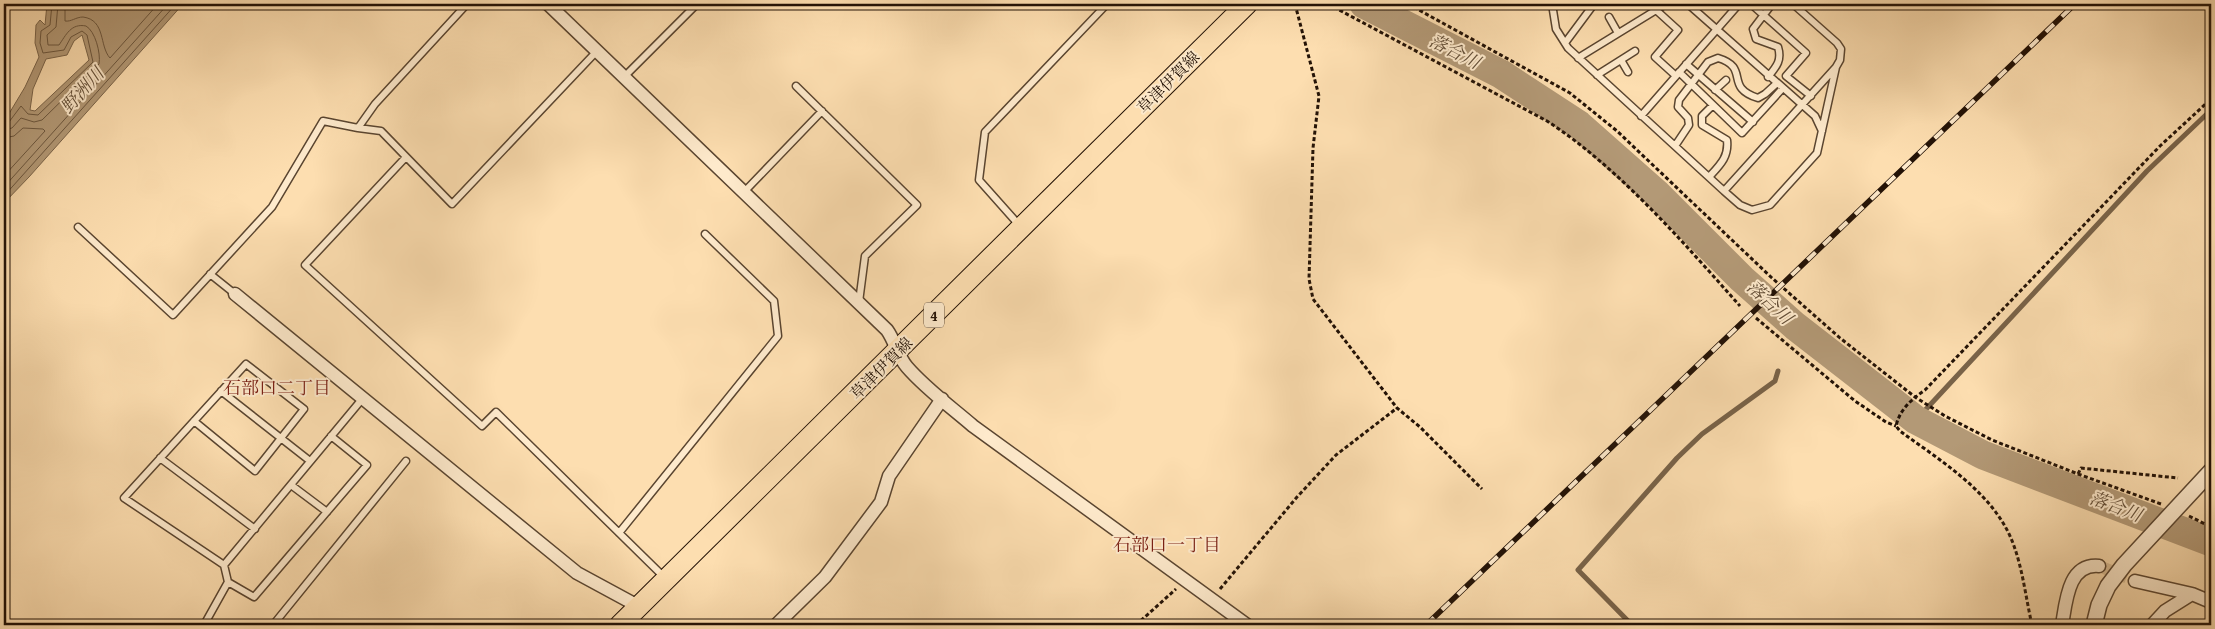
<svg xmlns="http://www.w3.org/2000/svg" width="2215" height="629" font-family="'Gentium Book Plus','Noto Serif JP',serif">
	<rect width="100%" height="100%" fill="#fddeb0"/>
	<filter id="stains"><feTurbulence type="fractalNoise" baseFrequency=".004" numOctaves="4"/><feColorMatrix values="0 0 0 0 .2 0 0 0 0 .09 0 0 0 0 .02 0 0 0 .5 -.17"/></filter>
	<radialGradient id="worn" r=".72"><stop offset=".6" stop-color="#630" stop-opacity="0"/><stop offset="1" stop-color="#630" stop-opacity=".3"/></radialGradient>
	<path fill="#b39976" stroke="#796349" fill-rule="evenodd" d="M47,4H183L29,177L4,203V122L25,87L39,57L35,43L36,25L40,20L45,25ZM82,35L89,60L35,111L30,110L33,89L46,59L67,55L74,41Z"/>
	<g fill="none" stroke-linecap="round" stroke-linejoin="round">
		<path stroke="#6b563e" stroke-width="1" d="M65,4V21C71,22 76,17 83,17C106,20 99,46 110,58L158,4
			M4,124L9,122L21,106L28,114L38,115L93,62L87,35L82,31L71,37L64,50L43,53L40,43L41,31L50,25L52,4
			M4,130L12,128L21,118L34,122L42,120L99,64C101,53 95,31 86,26C71,23 66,35 59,45H48L47,35L56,27L58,4
			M4,138L14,136L23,128L43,129L45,131L4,176
			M4,187L168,4
			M4,196L176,4"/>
		<path stroke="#796349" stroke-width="5" d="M1916,420L2147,171L2211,110
			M1632,625L1578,570L1677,458L1702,434L1775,381L1778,371"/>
		<path stroke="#b39976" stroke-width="29" d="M1364,4L1501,74L1579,125L1656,193L1742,279L1795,326L1916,420L1983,455L2211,542"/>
		<path stroke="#dcbf96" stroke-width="12" stroke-dasharray="12 6" stroke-linecap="butt" d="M2099,566L2135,581"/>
		<defs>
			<path id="service" d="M467,4L375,104L358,128L381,131L452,204L597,51
				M1552,4L1556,29L1568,48L1724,191L1740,205L1752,210L1770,205L1817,153L1836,67
				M1688,4L1815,116L1822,131
				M1751,4L1806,53L1786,76L1811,96
				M1656,10L1678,30L1655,57L1676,76
				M1609,17L1618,33
				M1565,43L1594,4
				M1578,58L1666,4
				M1621,60L1628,72
				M1686,64L1753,122
				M1679,72L1742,133L1782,89
				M1597,75L1635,51
				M624,77L697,4
				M1768,77C1777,66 1782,60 1778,47L1756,39L1753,29L1772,4
				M796,86L917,205L865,256L859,302
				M1715,90L1726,80
				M1641,116L1739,4
				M1675,146L1689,125L1688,118L1678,107L1679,100L1708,62L1718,58C1751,68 1723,87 1758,98L1765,94L1776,84
				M406,157L305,265L482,426L496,412L665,578
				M1709,177C1720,165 1729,157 1727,140L1702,125V116L1713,105
				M1724,191L1836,67L1840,60L1841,49L1837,43L1793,4
				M744,192L822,111
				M1019,225L979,180L985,132L1107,4
				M78,227L173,315L272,207L323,121L358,128
				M210,274L235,294
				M221,391L310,461
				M194,421L255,471L304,409L246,364L124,498L224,565L363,398
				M160,458L255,529
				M291,485L327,512
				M619,533L778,336L774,301L705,234
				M224,565L228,582L254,597L367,465L331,436
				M204,625L228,582
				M273,625L406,461"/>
			<path id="minor" d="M548,4L887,330C895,341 898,357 907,367C926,389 951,407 973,426L1247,625
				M235,294L577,573L638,606
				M2135,581L2192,594
				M776,625L825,577L881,502L889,476L942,399
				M2062,625C2066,602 2068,563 2099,566
				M2152,625L2165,611L2192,594L2211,602"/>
			<path id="tertiary" d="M2094,625L2099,605L2108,586L2124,565L2211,471"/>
			<path id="primary" d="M620,625L1247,4"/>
		</defs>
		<use href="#service" stroke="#5a4530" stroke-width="9"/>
		<use href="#minor" stroke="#5a4530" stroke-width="15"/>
		<use href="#tertiary" stroke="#5a4530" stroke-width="18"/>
		<use href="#primary" stroke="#231206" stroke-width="22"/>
		<path stroke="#231206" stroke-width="3" stroke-dasharray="4 2.5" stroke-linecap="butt" d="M1295,4L1319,96L1313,148L1309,279L1313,299L1397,408L1420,427L1482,489
			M1328,4L1547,121C1618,167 1683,242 1740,306
			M1408,4L1570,93L1617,131L1772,278L1840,338L1915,397L1945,416L1992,440L2078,474L2161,504
			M1756,318L1855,401L1886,422L1896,426
			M2078,474L2081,468L2178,478
			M2189,516L2211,527
			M1220,589L1297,497L1336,455L1397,408
			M1136,625L1176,589
			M2032,625C2026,599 2023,571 2014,546C1996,494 1942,462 1900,431L1896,426C1900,409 1911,400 1925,390L2160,146L2211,99"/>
		<use href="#service" stroke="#feeacc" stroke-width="6"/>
		<use href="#minor" stroke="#feeacc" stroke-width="12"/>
		<use href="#tertiary" stroke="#feeacc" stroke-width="15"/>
		<use href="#primary" stroke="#fddeb0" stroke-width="20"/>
		<defs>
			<path id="rail" d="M1426,625L2075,4"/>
		</defs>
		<use href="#rail" stroke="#231206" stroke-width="5.5"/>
		<use href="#rail" stroke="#feeacc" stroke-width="4" stroke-dasharray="11" stroke-linecap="butt"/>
	</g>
	<g text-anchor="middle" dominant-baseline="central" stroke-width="4" stroke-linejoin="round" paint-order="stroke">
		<rect fill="#feeacc" stroke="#655341" stroke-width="1" x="924" y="302.5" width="20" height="25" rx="4"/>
		<g font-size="15" font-weight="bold" fill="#231206">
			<text x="934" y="315">4</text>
		</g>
		<g font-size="16" fill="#231206" stroke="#feeacc">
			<text transform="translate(1168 82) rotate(-45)">草津伊賀線</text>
			<text transform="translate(881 368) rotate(-45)">草津伊賀線</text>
		</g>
		<g font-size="18" font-style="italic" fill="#644f38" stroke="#feeacc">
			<text transform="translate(1455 51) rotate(27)">落合川</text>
			<text transform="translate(82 90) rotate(-48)">野洲川</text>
			<text transform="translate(1770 302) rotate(43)">落合川</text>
			<text transform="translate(2116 506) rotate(21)">落合川</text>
		</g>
		<g font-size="18" fill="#7a1f14" stroke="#feeacc">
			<text x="277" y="387">石部口二丁目</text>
			<text x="1167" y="544">石部口一丁目</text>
		</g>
	</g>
	<rect width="2215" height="629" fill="none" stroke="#fddeb0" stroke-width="20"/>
	<rect x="5" y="5" width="2205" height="619" fill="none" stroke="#231206" stroke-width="2.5"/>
	<rect x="10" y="10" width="2195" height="609" fill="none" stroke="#231206"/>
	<rect width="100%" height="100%" filter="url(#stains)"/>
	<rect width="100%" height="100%" fill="url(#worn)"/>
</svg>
